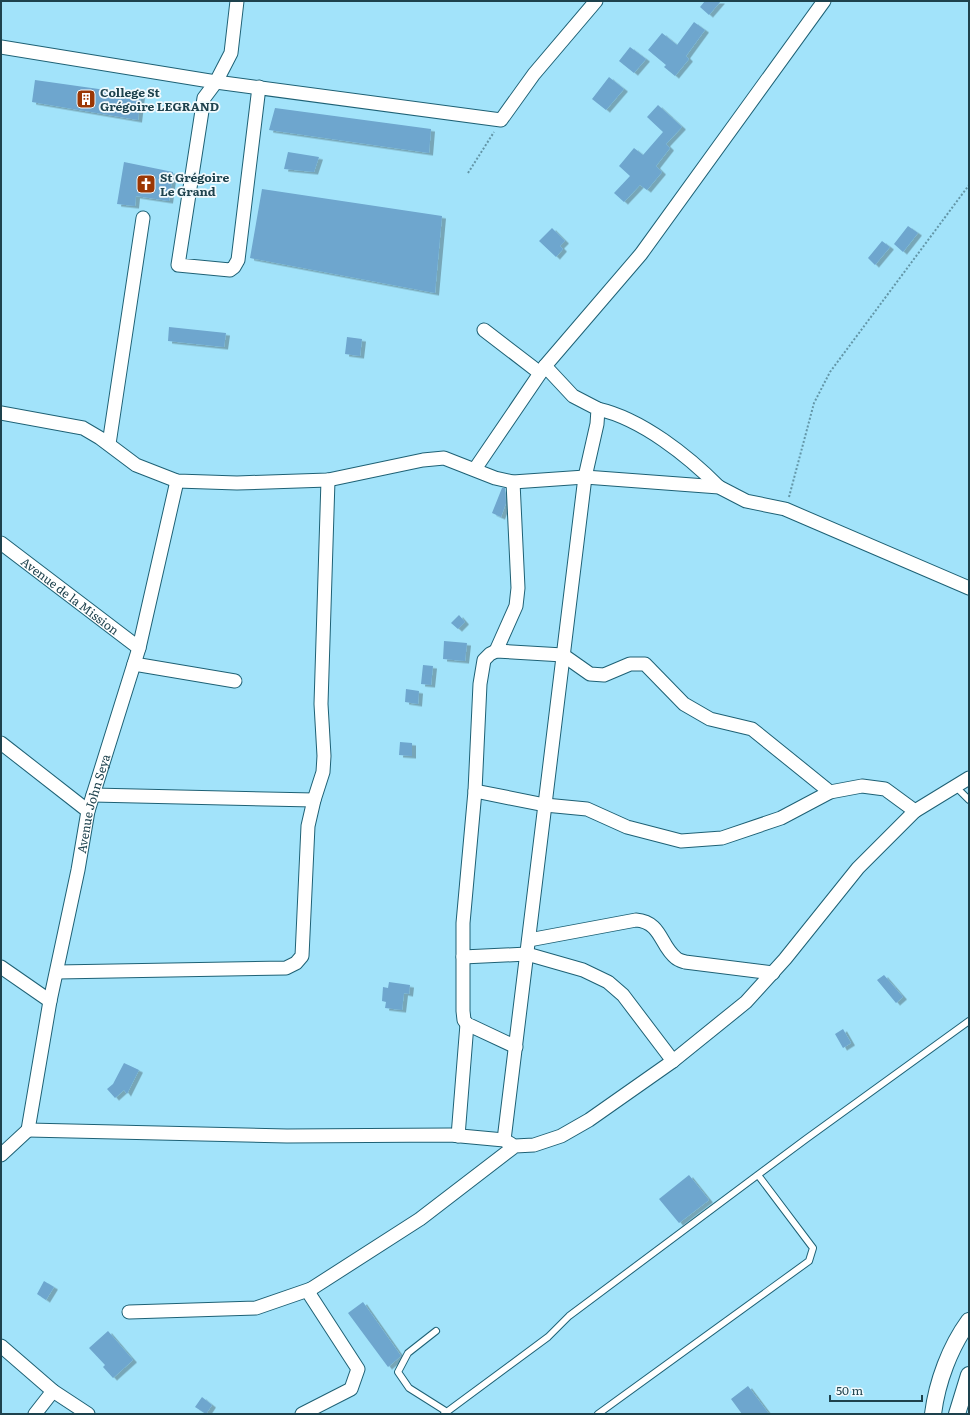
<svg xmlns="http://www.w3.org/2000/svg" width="970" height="1415" font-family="Literata,serif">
	<defs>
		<filter id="shadow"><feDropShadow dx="4" dy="2.5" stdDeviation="0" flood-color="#0004"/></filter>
	</defs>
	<rect width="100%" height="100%" fill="#a2e3fa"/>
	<path fill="#6ea6ce" filter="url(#shadow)" d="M705,1H721L709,15L700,7Z
		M694,22L705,30L686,56L689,59L675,76L664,67L666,65L648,50L662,33L677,45Z
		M630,47L646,59L634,73L619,61Z
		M609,77L624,89L606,110L592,99Z
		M35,80L141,95L138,120L32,102Z
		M658,105L682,127L666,144L670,148L656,166L662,172L647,190L640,185L624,202L614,193L630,176L619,166L634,148L643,155L663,132L647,117Z
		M275,108L431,129L429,153L269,130Z
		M288,152L319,157L314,172L284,169Z
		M124,162L173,172L169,201L136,196L135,206L117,204Z
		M262,189L442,216L435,293L250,258Z
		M908,226L918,233L903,252L894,244Z
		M552,228L565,241L560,246L563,249L556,257L539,241Z
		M882,241L890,247L875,265L868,258Z
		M169,327L226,333L224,347L168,341Z
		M347,337L362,339L360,356L345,354Z
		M502,488H505L506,503L501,517L492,513Z
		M459,615L465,622L458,629L451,623Z
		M444,641L467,643L465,661L443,659Z
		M423,665L433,666L431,685L421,684Z
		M406,689L419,691L418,704L405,702Z
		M400,742L412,743V756L399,755Z
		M884,975L903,997L896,1003L877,980Z
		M389,982L410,985L409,994L404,993L402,1010L385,1008L386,1002L382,1001L383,987L388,988Z
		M843,1029L851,1043L843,1048L835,1034Z
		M124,1063L139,1070L127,1094L124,1090L115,1098L107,1089L113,1084Z
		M689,1175L709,1200L679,1223L659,1199Z
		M44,1281L54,1287L46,1300L37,1294Z
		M363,1302L401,1356L388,1367L348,1313Z
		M108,1331L133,1360L113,1378L103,1367L105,1365L89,1348Z
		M748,1386L769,1414H742L731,1399Z
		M202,1397L212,1405L206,1414L195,1407Z"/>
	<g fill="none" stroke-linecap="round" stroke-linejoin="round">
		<defs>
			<path id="service" d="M955,786L969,800
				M436,1331L408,1353L398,1372L409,1388L447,1412
				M444,1414L548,1337L569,1316L806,1139L969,1021
				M598,1414L809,1261L813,1248L758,1175"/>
			<g id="minor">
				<path d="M237,1L231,53L216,82L204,98L178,265L230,270L234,267L238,260L259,87"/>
				<path d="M1,47L216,82L501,120L534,74L596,1"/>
				<path d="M484,330L540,373"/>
				<path d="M598,409C642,419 688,456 719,487"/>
				<path d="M1,413L83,428L100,438L136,465L177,481L237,483L328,480L423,460L444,458L495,478L513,482L585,477L719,487L746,501L785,509L969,588"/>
				<path d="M109,444L143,218"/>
				<path d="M475,469L545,366L641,254L824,1"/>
				<path id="s1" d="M1,543L139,648"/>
				<path d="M496,651L516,606L518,588L513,482"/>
				<path d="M134,664L235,681"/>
				<path d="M1,743L88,811"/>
				<path d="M475,791L545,805L587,809L627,827L681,841L722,838L781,818L830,792L862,786L885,789L915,811"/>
				<path d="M93,795L314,800"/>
				<path d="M529,940L636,920C662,922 660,946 676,958C678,960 682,961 685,962L773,973"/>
				<path d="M463,957L527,954L583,970L608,982L623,995L673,1061"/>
				<path d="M1,967L50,1001"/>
				<path d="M57,972L286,968L296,963L302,956L308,826L314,800L323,772L324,756L321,704L328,480"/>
				<path d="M516,1047L467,1024L464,1020L463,1011V923L475,791L480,684L484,660L490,654L496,651L563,655L590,674L604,675L630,664H645L684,704L710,719L752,729L830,792"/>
				<path id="s2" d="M28,1130L50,1001L78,870L88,811L139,648L177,481"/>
				<path d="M28,1130L287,1136L450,1135L504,1140L511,1144"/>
				<path d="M458,1136L467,1024"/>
				<path d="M504,1140L585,477L597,424L598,409L573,396L545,366"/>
				<path d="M1,1155L28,1130"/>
				<path d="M129,1312L256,1308L311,1289"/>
				<path d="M1,1346L53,1391L88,1414"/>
				<path d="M35,1414L53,1391"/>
				<path d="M302,1414L351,1389L358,1369L310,1295L311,1289L420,1219L515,1146L534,1145L561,1136L589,1120L673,1061L746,1002L785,959L858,868L915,811L969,778"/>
			</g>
			<path id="tertiary" d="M933,1414C937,1382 950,1347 969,1321
				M957,1414L969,1375"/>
		</defs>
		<use href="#service" stroke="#1e6175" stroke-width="8"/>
		<use href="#minor" stroke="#1e6175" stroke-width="15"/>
		<use href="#tertiary" stroke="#1e6175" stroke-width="18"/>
		<path stroke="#6396a7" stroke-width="2" stroke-dasharray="2 2" stroke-linecap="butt" d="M468,173L494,132
			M789,497L814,403L830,372L969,185"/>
		<use href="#service" stroke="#fff" stroke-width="6"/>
		<use href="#minor" stroke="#fff" stroke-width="13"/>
		<use href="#tertiary" stroke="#fff" stroke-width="16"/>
	</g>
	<defs>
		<symbol id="building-square" viewBox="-11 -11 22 22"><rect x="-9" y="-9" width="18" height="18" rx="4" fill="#9b3704" stroke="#f2fafd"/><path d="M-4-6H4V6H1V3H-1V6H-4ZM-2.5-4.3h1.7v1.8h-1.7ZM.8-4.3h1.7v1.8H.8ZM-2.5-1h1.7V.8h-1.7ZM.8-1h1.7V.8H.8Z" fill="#fff"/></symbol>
		<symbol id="church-square" viewBox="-11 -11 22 22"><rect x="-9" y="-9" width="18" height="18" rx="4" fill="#9b3704" stroke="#f2fafd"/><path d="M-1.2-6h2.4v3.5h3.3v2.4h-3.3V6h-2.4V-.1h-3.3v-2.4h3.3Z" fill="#fff"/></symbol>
	</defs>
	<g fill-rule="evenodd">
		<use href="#building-square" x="75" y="88" width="22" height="22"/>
		<use href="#church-square" x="135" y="173" width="22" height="22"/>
	</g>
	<g text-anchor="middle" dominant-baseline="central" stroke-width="3.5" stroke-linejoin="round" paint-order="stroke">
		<g font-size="12" font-weight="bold" fill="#1e424d" stroke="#f2fafd" text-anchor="start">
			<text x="100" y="92">College St<tspan x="100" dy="14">Grégoire LEGRAND</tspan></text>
			<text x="160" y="177">St Grégoire<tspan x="160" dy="14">Le Grand</tspan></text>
		</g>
		<g font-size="12" fill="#1e424d" stroke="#f2fafd">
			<text stroke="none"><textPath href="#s1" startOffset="87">Avenue de la Mission</textPath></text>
			<text stroke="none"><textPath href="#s2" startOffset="333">Avenue John Seya</textPath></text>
		</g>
	</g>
	<rect width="970" height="1415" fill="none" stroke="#1e424d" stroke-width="4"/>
	<path d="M830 1395v6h92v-6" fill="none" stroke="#1e424d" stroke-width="2"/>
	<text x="836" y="1395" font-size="12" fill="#1e424d" stroke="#f2fafd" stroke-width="3" paint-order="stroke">50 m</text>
</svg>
